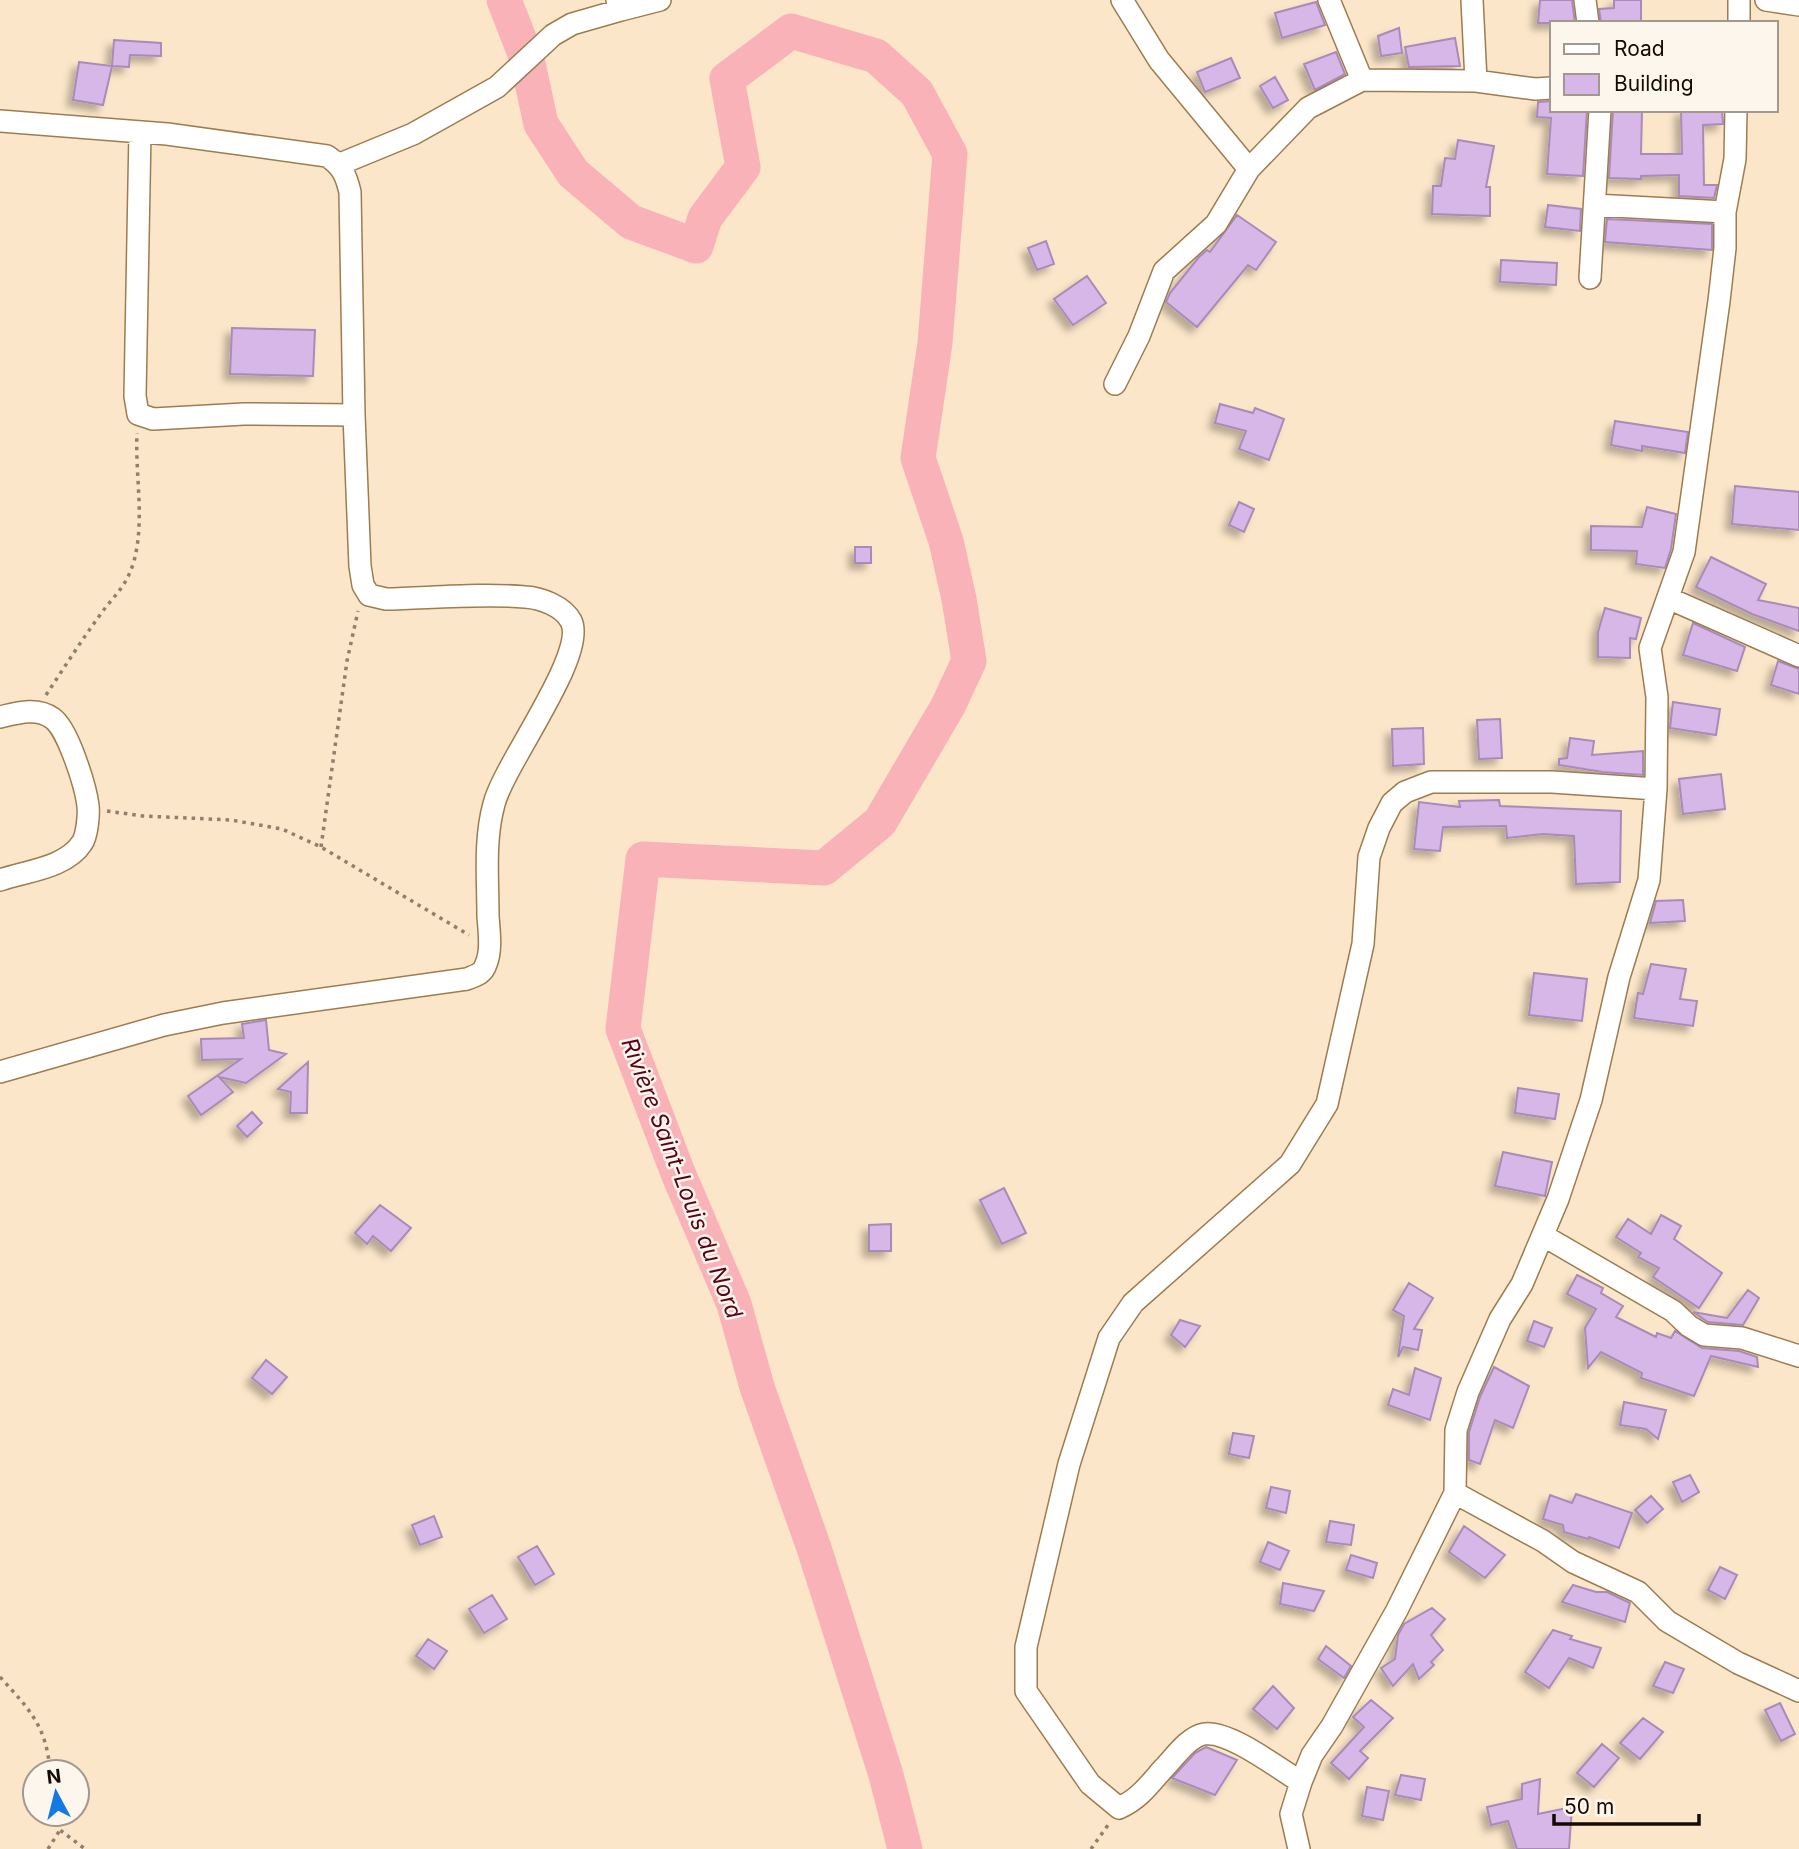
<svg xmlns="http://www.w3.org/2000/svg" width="1799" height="1849" font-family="Inter,sans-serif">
	<defs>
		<filter id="shadow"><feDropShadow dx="-6" dy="6" stdDeviation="3.5" flood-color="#0004"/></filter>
	</defs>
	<rect width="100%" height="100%" fill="#fce6c9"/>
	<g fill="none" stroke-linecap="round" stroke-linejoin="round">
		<path stroke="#f9b2b7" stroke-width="35" d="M504,0L527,59L541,124L573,173L631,222L696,246L705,218L743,167L727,79L791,31L876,56L917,93L950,154L935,343L918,458L946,541L959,599L969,661L948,706L880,822L824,868L643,859L623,1029L678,1173L734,1304L757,1387L814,1548L886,1775L905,1849"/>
	</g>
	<path fill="#d7b7e7" stroke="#a98ab8" stroke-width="2" filter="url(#shadow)" d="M1540,0H1572L1575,23H1538Z
		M1614,0H1641V23H1601L1599,9L1614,8Z
		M1316,2L1325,25L1282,38L1275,13Z
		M1399,28L1402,53L1381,56L1378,36Z
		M1455,38L1460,66L1409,67L1405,47Z
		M114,40L161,43V56L130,55L129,67L112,66Z
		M1336,52L1345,74L1315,90L1304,64Z
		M1231,58L1240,78L1205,92L1197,72Z
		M79,62L112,66L103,105L73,100Z
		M1275,77L1288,100L1273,108L1260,86Z
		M1552,101V110H1587L1583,176L1547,174L1551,118L1537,117L1538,102Z
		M1613,110H1642L1641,154H1682L1681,110H1722L1723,124L1703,125L1704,185H1717L1714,198L1679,196V175L1641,176V179L1609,178Z
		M1458,140L1494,146L1486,187H1490V216L1432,214L1433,186H1441L1445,158L1455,159Z
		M1548,205L1581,209L1580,231L1545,227Z
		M1237,215L1276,242L1256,270L1248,265L1197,327L1166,302L1170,293L1199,257L1207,250L1210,252Z
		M1607,219L1712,224V250L1605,242Z
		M1046,241L1054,264L1037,270L1028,248Z
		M1501,260L1557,263L1556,285L1500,282Z
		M1087,276L1106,303L1073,325L1054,299Z
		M232,328L315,330L313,376L230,374Z
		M1220,404L1253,413L1255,408L1284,419L1269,460L1239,449L1246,431L1215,423Z
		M1615,421L1688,432L1685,453L1642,446V451L1611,445Z
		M1735,486L1799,492V530L1732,524Z
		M1239,502L1254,509L1244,532L1229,525Z
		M1647,507L1676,514L1671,549L1665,568L1636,564L1637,551L1591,550V526L1642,527Z
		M855,547H871V563H855Z
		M1711,557L1766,584L1758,600L1799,608V631L1752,614L1696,587Z
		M1605,608L1641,618L1636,639L1630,638V658L1598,657V632Z
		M1693,623L1745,647L1737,671L1683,655Z
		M1778,661L1799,669V694L1771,685Z
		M1673,702L1720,709L1716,735L1670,728Z
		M1500,719L1502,758L1479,759L1477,720Z
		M1423,728L1424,764L1393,766L1392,729Z
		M1570,738L1594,741L1592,755L1643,751V775L1603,772L1559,765V759L1567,758Z
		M1721,774L1725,809L1683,814L1679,779Z
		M1499,800L1500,806L1621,811L1620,882L1576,884L1574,836L1543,834L1507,838L1506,826L1443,827L1440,851L1414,849L1419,802L1460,807L1459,801Z
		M1683,900L1685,921L1650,923L1656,901Z
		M1651,964L1686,969L1680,999L1697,1001L1693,1026L1634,1018L1638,993L1643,994Z
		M1534,973L1587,979L1582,1021L1529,1015Z
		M266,1020L269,1050L286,1054L246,1083L219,1077L233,1092L201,1115L188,1096L241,1059L202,1060L201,1039L244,1038L242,1024Z
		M308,1062L307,1113H290L291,1092L278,1089Z
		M1518,1088L1559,1094L1555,1119L1515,1113Z
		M252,1112L262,1123L247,1137L237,1126Z
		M1503,1152L1552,1162L1545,1196L1495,1186Z
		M1004,1188L1026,1233L1002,1244L980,1200Z
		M380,1205L411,1228L391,1251L373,1236L367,1244L355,1233Z
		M1661,1215L1681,1226L1674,1239L1722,1273L1699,1308L1653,1277L1659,1268L1638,1257L1641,1253L1616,1237L1628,1219L1651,1234Z
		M891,1224V1251H869V1225Z
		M1577,1275L1603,1288L1601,1293L1623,1306L1616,1317L1656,1337L1657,1333L1671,1338L1675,1331L1702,1348L1739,1351L1757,1357L1758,1367L1711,1356L1694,1396L1641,1378L1642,1373L1601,1352L1588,1368L1585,1328L1596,1309L1567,1294Z
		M1409,1283L1433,1298L1414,1329L1422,1330L1418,1350L1403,1347L1398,1357L1404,1316L1393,1310Z
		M1748,1290L1759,1298L1743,1325L1708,1322L1693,1312L1727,1318Z
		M1180,1320L1200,1326L1185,1347L1171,1335Z
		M1534,1321L1552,1328L1544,1347L1527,1341Z
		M266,1360L287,1377L272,1394L252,1378Z
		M1494,1367L1529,1386L1513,1428L1495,1420L1480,1464L1469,1460V1432L1480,1397Z
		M1415,1368L1441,1378L1430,1420L1388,1405L1393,1389L1409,1395Z
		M1624,1402L1666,1410L1658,1439L1646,1429L1620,1425Z
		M1233,1433L1254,1436L1249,1458L1229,1454Z
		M1690,1475L1699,1492L1682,1502L1673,1482Z
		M1271,1487L1290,1491L1286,1513L1266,1508Z
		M1576,1494L1632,1513L1619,1548L1589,1537L1588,1539L1564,1532L1563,1525L1543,1519L1550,1495L1572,1503Z
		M1651,1496L1663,1509L1647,1523L1635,1510Z
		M434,1516L442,1537L420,1545L412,1525Z
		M1330,1521L1354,1525L1351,1545L1326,1542Z
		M1464,1526L1505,1555L1485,1578L1449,1552Z
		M1268,1542L1289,1551L1280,1570L1260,1562Z
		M537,1546L554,1574L535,1585L518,1557Z
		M1351,1555L1377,1563L1373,1578L1346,1570Z
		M1720,1567L1737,1575L1725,1599L1708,1590Z
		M1283,1583L1324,1591L1314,1611L1280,1604Z
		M1573,1585L1596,1592H1607L1630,1603L1625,1622L1562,1602Z
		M492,1595L507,1619L484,1633L469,1609Z
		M1432,1608L1445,1619L1431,1635L1443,1650L1431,1662L1434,1665L1419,1679L1413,1664L1393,1686L1381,1668L1395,1659L1398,1635L1404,1624Z
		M1553,1630L1572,1636L1570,1639L1601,1648L1593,1668L1569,1658L1549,1688L1525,1672Z
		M428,1639L447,1651L434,1669L416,1656Z
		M1326,1646L1351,1666L1344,1678L1318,1659Z
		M1665,1662L1684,1669L1673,1693L1653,1686Z
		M1273,1686L1294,1708L1277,1729L1253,1709Z
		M1371,1700L1393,1718L1360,1751L1368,1758L1349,1779L1331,1763L1364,1727L1353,1717Z
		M1780,1703L1795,1734L1781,1741L1765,1710Z
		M1643,1718L1663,1732L1640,1759L1620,1743Z
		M1602,1744L1619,1758L1594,1787L1577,1773Z
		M1206,1747L1237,1760L1215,1795L1172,1778L1195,1753Z
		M1401,1775L1425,1779L1421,1800L1395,1795Z
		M1540,1779L1538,1814L1572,1807L1569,1849H1517L1508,1821L1491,1825L1487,1807L1522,1799V1784Z
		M1367,1787L1389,1791L1383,1820L1362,1816Z"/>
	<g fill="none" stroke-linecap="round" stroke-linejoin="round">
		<defs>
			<path id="minor" d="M617,0L621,10L660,0
				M1122,0L1159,60L1249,169
				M1329,0L1362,80L1476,81L1535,89L1552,88
				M1472,0L1476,81
				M1585,0L1588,23
				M1766,0L1799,5
				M1739,23V0
				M0,121L167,134L327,156C342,166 346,175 350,192L354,415L360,566L363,585L369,595L386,599C430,598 482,593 525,597C541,598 563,606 571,621C588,654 504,764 494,804C484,840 488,879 488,916C489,931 492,950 486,964C483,974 476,975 467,979L223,1013L164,1025L0,1072
				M140,132L135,396L138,414L153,419L244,414L354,415
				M340,164L413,134L497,87L553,35L572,24L621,10
				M1595,205L1725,212
				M1590,278L1600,110
				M1115,384L1139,336L1164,271L1216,224L1249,169L1308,108L1362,80
				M1668,598L1799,656
				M0,717C17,713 37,707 52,718C68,728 86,788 88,806C89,815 87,836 82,843C66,868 26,871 0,880
				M1544,1236L1673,1311L1689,1326L1704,1335L1742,1338L1799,1356
				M1455,1493L1543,1541L1573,1562L1638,1592L1667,1621L1738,1663L1799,1691
				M1301,1782C1279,1769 1229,1730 1204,1734C1188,1737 1174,1758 1163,1769C1149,1785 1139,1799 1119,1808L1090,1784L1026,1691V1647L1069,1464L1109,1338L1133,1303L1290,1164L1327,1104L1363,944L1369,857L1379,828L1392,803L1405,792L1431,782H1552L1656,789
				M1299,1849L1291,1814L1301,1782L1312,1755L1332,1726L1397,1610L1455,1493L1456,1430L1468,1392L1500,1319L1522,1284L1558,1199L1591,1100L1619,977L1649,880L1656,789L1657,697L1650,648L1684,552L1719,301L1725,248V212L1735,159L1736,110"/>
		</defs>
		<use href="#minor" stroke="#9d7c4f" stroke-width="24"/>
		<path stroke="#917f6b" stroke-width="3.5" stroke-dasharray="3.5 5" stroke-linecap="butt" d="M46,695C64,668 81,641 100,615C114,595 126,588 134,561C145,520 135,475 137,433
			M107,811L143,816L231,820L282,829L321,847L469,935
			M321,847L347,661L358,611
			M0,1677C29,1709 47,1726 50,1772
			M56,1814L60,1830L85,1849
			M48,1849L60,1830
			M1091,1849L1108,1825"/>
		<use href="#minor" stroke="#fff" stroke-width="21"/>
	</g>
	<g text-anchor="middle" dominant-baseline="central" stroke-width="5" stroke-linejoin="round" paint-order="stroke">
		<g font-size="23" font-style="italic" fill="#570319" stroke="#fdf6ec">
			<text transform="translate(682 1178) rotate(69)">Rivière Saint-Louis du Nord</text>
		</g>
	</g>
	<rect x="1550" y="21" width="228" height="91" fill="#fdf6ec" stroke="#a1988e" stroke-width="2"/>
	<rect x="1564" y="44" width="35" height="10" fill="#ffffff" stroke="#a1988e" stroke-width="2"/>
	<text x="1614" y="56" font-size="21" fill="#160a00">Road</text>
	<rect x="1564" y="74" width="35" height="21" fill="#d7b7e7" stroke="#a1988e" stroke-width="2"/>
	<text x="1614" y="91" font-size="21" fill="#160a00">Building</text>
	<g transform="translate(56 1793) rotate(353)"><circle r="33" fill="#fdf6ec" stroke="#a1988e" stroke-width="2"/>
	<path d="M0-5L12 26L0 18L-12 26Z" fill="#1479e2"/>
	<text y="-10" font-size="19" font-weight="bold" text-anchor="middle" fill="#160a00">N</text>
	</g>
	<path d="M1554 1814v10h145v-10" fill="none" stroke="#160a00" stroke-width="3.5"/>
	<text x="1564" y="1814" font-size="21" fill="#160a00" stroke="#fdf6ec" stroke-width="5" paint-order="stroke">50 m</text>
</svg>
